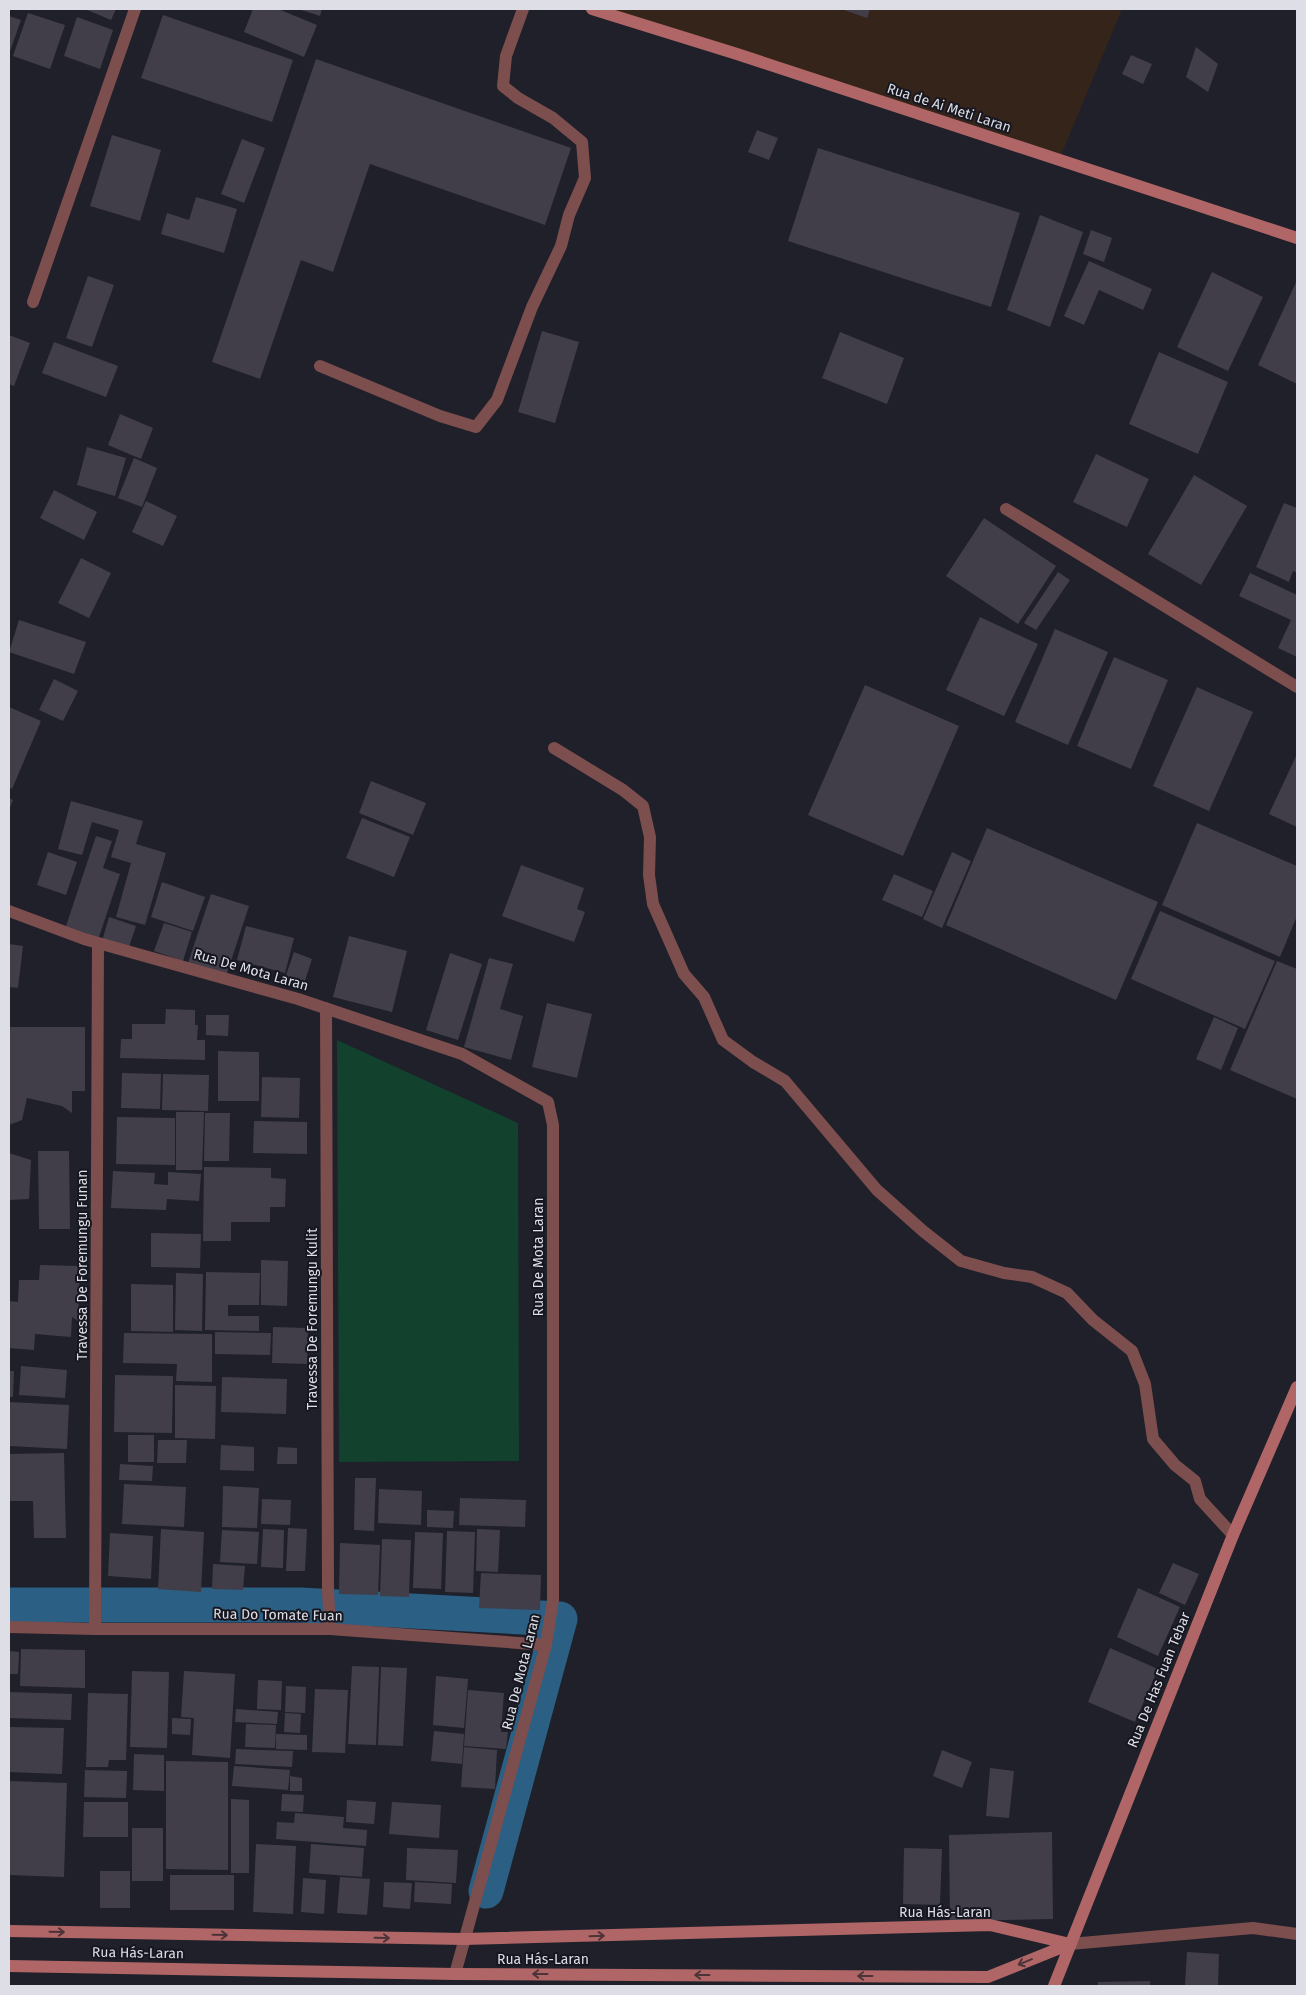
<svg xmlns="http://www.w3.org/2000/svg" width="1306" height="1995" font-family="'Fira Sans',sans-serif">
	<rect width="100%" height="100%" fill="#1f202a"/>
	<path fill="#34241a" d="M599,9H1122L1059,160Z"/>
	<path fill="#12412d" d="M337,1040L518,1123L519,1461L339,1462Z"/>
	<g fill="none" stroke-linecap="round" stroke-linejoin="round">
		<path stroke="#2b5f83" stroke-width="35" d="M9,1605H300L560,1619L486,1891"/>
	</g>
	<path fill="#413e49" d="M85,9H116L111,20Z
		M253,9H278L317,25L304,57L244,32Z
		M298,9H322L320,16Z
		M841,9H870L867,18Z
		M28,13L65,25L50,69L13,56Z
		M163,15L293,60L272,122L141,78Z
		M9,16L21,20L9,54Z
		M77,17L113,30L100,69L64,56Z
		M1196,47L1218,64L1208,92L1186,77Z
		M1131,55L1152,64L1143,84L1122,74Z
		M316,59L571,148L545,225L370,164L333,272L301,260L260,379L212,362Z
		M757,130L778,138L769,160L748,152Z
		M112,135L161,150L140,221L90,206Z
		M242,139L265,148L244,203L221,194Z
		M818,148L1020,213L991,307L788,241Z
		M196,197L237,209L224,253L161,234L167,213L189,220Z
		M1040,215L1083,232L1050,327L1007,310Z
		M1091,230L1112,238L1104,262L1083,254Z
		M1089,261L1152,289L1143,310L1099,290L1084,325L1064,316Z
		M1212,272L1263,297L1228,371L1177,347Z
		M88,276L114,285L92,347L66,338Z
		M1297,280V384L1258,365Z
		M542,331L579,342L555,423L518,412Z
		M840,332L904,358L887,404L822,378Z
		M9,335L30,343L14,386L9,384Z
		M54,342L118,366L106,397L42,373Z
		M1159,352L1228,382L1198,454L1129,424Z
		M120,414L153,428L141,459L108,445Z
		M87,447L126,458L115,496L77,485Z
		M1096,454L1149,479L1127,527L1073,502Z
		M134,458L157,468L142,507L118,498Z
		M1194,475L1247,506L1201,585L1148,554Z
		M54,490L97,512L84,540L40,518Z
		M146,501L177,516L163,546L132,532Z
		M1284,503L1297,508V573L1293,571L1289,582L1256,567Z
		M984,518L1056,566L1018,624L946,576Z
		M81,558L111,573L89,618L58,603Z
		M1058,572L1070,580L1036,630L1024,623Z
		M1250,573L1297,595V657L1278,648L1291,620L1239,596Z
		M980,617L1038,644L1004,716L946,690Z
		M19,620L86,642L74,674L9,652Z
		M1055,629L1108,652L1068,745L1015,722Z
		M1114,657L1168,680L1131,769L1077,746Z
		M54,679L78,691L63,721L39,710Z
		M865,685L959,726L903,856L808,815Z
		M1197,687L1253,712L1209,811L1153,786Z
		M9,707L41,721L12,789L9,787Z
		M1297,754V827L1269,814Z
		M371,781L426,803L413,835L359,813Z
		M9,798L13,800L9,810Z
		M71,801L143,821L136,844L166,853L145,925L116,917L131,863L111,857L119,830L92,822L82,855L58,849Z
		M362,818L410,837L394,877L346,858Z
		M1197,823L1297,866V916L1280,957L1162,905Z
		M987,828L1158,902L1116,1000L946,925Z
		M96,836L112,841L103,868L120,874L98,940L65,929Z
		M48,852L77,862L66,895L37,885Z
		M952,852L971,861L942,928L923,919Z
		M521,865L584,888L577,909L585,912L574,942L502,916Z
		M894,874L933,891L922,917L882,900Z
		M162,882L205,897L193,931L151,917Z
		M211,894L249,906L226,976L188,963Z
		M1160,911L1275,961L1245,1029L1131,979Z
		M109,917L136,926L128,950L102,941Z
		M164,923L192,932L183,961L154,951Z
		M246,926L294,938L285,973L237,960Z
		M349,936L407,951L392,1012L333,997Z
		M9,944L23,946L18,988L9,987Z
		M294,952L312,959L302,990L283,984Z
		M450,953L482,964L458,1040L426,1030Z
		M489,958L513,964L500,1009L523,1016L511,1060L464,1047Z
		M1277,961L1297,969V1099L1230,1070Z
		M547,1003L592,1014L577,1078L532,1067Z
		M166,1009L195,1010V1025H198L197,1040H205V1060L120,1058L121,1039H132V1024H165Z
		M206,1015H229L228,1036L206,1035Z
		M1214,1017L1238,1028L1221,1070L1196,1059Z
		M9,1027H85V1091H72V1113L62,1106L27,1098L22,1120L9,1125Z
		M218,1051L259,1052V1101H218Z
		M122,1073L161,1074L160,1109L121,1108Z
		M163,1074L209,1075L208,1111L162,1110Z
		M262,1077L300,1078L299,1118L261,1117Z
		M176,1112H204L202,1170H176Z
		M205,1113H230L229,1161H204Z
		M117,1117L175,1118V1165L116,1164Z
		M254,1121L307,1122V1154L253,1153Z
		M38,1151H69L70,1229H39Z
		M9,1153L31,1160L29,1199L9,1200Z
		M204,1167L271,1168V1178L286,1179L285,1207H270V1222H231V1241H203Z
		M113,1171L155,1173L154,1184L168,1185V1172L201,1174L199,1201L167,1199L166,1210L111,1208Z
		M151,1233L201,1234L200,1268L151,1267Z
		M261,1260L288,1261L287,1306L261,1305Z
		M40,1265L80,1266L78,1321L72,1317L71,1337L35,1334L34,1350L9,1348V1301L18,1302L19,1280H39Z
		M206,1272L260,1273L259,1305H228V1316H259V1331L205,1330Z
		M176,1273L203,1274L202,1331L175,1330Z
		M131,1284L173,1285V1332L131,1331Z
		M273,1327L308,1328L307,1364L272,1363Z
		M215,1332L271,1333L270,1355L215,1354Z
		M124,1333L212,1334V1382L176,1381L177,1364L123,1363Z
		M21,1366L67,1370L65,1398L19,1395Z
		M9,1371H14L13,1397H9Z
		M115,1375L173,1376L172,1433L114,1432Z
		M222,1377L287,1379L286,1414L221,1412Z
		M175,1385L216,1386L215,1439L175,1438Z
		M9,1402L69,1405L67,1449L9,1446Z
		M128,1435H154V1462H128Z
		M158,1440H187L186,1463H157Z
		M221,1445L254,1447V1471L220,1470Z
		M278,1447L297,1448V1464H277Z
		M64,1453L66,1538H34L33,1501H9V1454Z
		M120,1464L153,1466L152,1481L119,1480Z
		M355,1478H376L374,1531L354,1530Z
		M124,1484L186,1487L184,1527L122,1524Z
		M223,1486L259,1488L257,1528L222,1527Z
		M379,1489L422,1491L421,1525L378,1523Z
		M460,1498L526,1500L525,1527L459,1525Z
		M262,1499L291,1500L290,1525L261,1524Z
		M427,1510L454,1511L453,1528L427,1527Z
		M288,1528L307,1529L305,1571H286Z
		M161,1529L204,1532L201,1592L158,1589Z
		M263,1529L284,1530L283,1568L261,1567Z
		M477,1529L500,1530L498,1572L476,1571Z
		M222,1530L259,1532L257,1564L220,1562Z
		M447,1531L475,1532L473,1593L445,1592Z
		M415,1532L443,1533L441,1589L413,1588Z
		M110,1533L153,1536L151,1579L108,1576Z
		M382,1539L411,1540L409,1597L380,1596Z
		M340,1543L380,1545L378,1595L339,1594Z
		M1173,1563L1199,1574L1185,1605L1159,1593Z
		M213,1564L245,1566L243,1590L212,1589Z
		M481,1573L541,1575L540,1610L479,1608Z
		M1138,1588L1180,1607L1158,1656L1117,1637Z
		M1110,1648L1158,1669L1135,1722L1088,1702Z
		M21,1649L85,1650V1688L20,1686Z
		M9,1651L19,1652L18,1674H9Z
		M352,1666L379,1667L376,1745L348,1744Z
		M381,1667L407,1668L403,1746L378,1745Z
		M132,1671L169,1672L167,1748L130,1747Z
		M184,1671L235,1674L230,1758L192,1755L194,1718L181,1717Z
		M436,1676L468,1679L464,1728L433,1725Z
		M258,1680L282,1681L281,1710L257,1709Z
		M286,1686L306,1687L305,1713L285,1712Z
		M315,1689L348,1690L345,1753L312,1752Z
		M468,1690L504,1693L501,1732H508L506,1749L464,1746Z
		M9,1692L72,1694L71,1720L9,1718Z
		M88,1693L128,1694L126,1760H109L108,1767H86Z
		M236,1709L278,1712L277,1724L235,1722Z
		M285,1713L301,1714L300,1733L284,1732Z
		M172,1718L191,1719L190,1735L172,1734Z
		M246,1724L276,1725L275,1748L245,1747Z
		M9,1727L64,1728L62,1774L9,1772Z
		M434,1731L464,1734L462,1764L431,1761Z
		M276,1734L307,1735V1750L276,1749Z
		M464,1747L497,1750L495,1789L461,1787Z
		M236,1749L293,1751L292,1767L235,1764Z
		M942,1750L972,1762L962,1788L933,1776Z
		M134,1754L164,1755V1791L133,1790Z
		M166,1761L228,1762V1870L166,1869Z
		M234,1766L290,1770L288,1790L232,1786Z
		M990,1768L1014,1771L1009,1818L986,1816Z
		M85,1770L127,1771L126,1798L84,1797Z
		M290,1776L302,1778V1791H290Z
		M9,1781L67,1783L64,1877L9,1875Z
		M282,1794L304,1795L303,1812L281,1811Z
		M231,1799L249,1800V1873H231Z
		M347,1800L376,1802L374,1824L346,1822Z
		M84,1802H128V1837H83Z
		M392,1802L441,1805L439,1838L389,1834Z
		M295,1813L344,1817L343,1828L367,1830L366,1846L276,1839L277,1822L294,1823Z
		M132,1828H163V1881H132Z
		M1052,1832L1053,1919L950,1921L949,1835Z
		M256,1844L296,1846L293,1914L253,1912Z
		M311,1844L364,1848L362,1877L309,1873Z
		M407,1848L458,1850L456,1883L406,1880Z
		M904,1848L942,1849L940,1905L903,1904Z
		M100,1871H130V1908H100Z
		M170,1875H234V1910H170Z
		M340,1877L370,1879L367,1915L337,1913Z
		M303,1878L326,1880L324,1914L301,1912Z
		M384,1882L412,1883L410,1909L383,1907Z
		M415,1882L452,1884L451,1904L414,1902Z
		M1187,1952L1219,1954L1218,1986L1185,1985Z
		M1150,1981V1986H1098V1982Z"/>
	<g fill="none" stroke-linecap="round" stroke-linejoin="round">
		<path stroke="#7c4e4e" stroke-width="12" d="M320,366L440,416L476,427L497,400L532,307L561,246L569,215L585,178L582,142L553,118L518,98L503,86L506,56L523,9
			M1006,509L1297,687"/>
		<path stroke="#7c4e4e" stroke-width="12" d="M33,302L135,9
			M554,748L623,790L643,806L650,837L649,875L653,904L684,974L704,997L723,1040L753,1062L785,1081L877,1190L923,1231L961,1261L1004,1273L1032,1277L1067,1293L1093,1320L1132,1351L1145,1384L1153,1439L1175,1465L1195,1481L1200,1499L1233,1535
			M9,911L84,939L298,999L462,1054L548,1102L553,1125V1600L546,1645L455,1974
			M326,1008L328,1590L330,1629
			M9,1627L95,1629H330L546,1645
			M95,1629L98,943
			M1070,1944L1253,1928L1297,1934"/>
		<path stroke="#b06666" stroke-width="12" d="M592,9L737,54L1297,238
			M9,1931L464,1939L990,1925L1070,1944
			M9,1966L455,1974L988,1977L1070,1944
			M1054,1986L1233,1535L1297,1387"/>
	</g>
	<defs><path id="oneway-shaft" d="M-6 0H5M1.5-3L5.5 0L1.5 3" fill="none" stroke-width="1.6" stroke-linecap="round" stroke-linejoin="round" transform="scale(1.25)"/></defs>
	<g stroke="#4c3338">
		<use href="#oneway-shaft" transform="translate(57 1932) rotate(1)"/>
		<use href="#oneway-shaft" transform="translate(220 1935) rotate(1)"/>
		<use href="#oneway-shaft" transform="translate(597 1936) rotate(-2)"/>
		<use href="#oneway-shaft" transform="translate(382 1938) rotate(1)"/>
		<use href="#oneway-shaft" transform="translate(1025 1962) rotate(158)"/>
		<use href="#oneway-shaft" transform="translate(540 1974) rotate(-180)"/>
		<use href="#oneway-shaft" transform="translate(702 1975) rotate(-180)"/>
		<use href="#oneway-shaft" transform="translate(865 1976) rotate(-180)"/>
	</g>
	<g text-anchor="middle" dominant-baseline="central" stroke-width="4" stroke-linejoin="round" paint-order="stroke">
		<g font-size="14" fill="#dedfe6" stroke="#161720">
			<text transform="translate(949 108) rotate(18)">Rua de Ai Meti Laran</text>
			<text transform="translate(251 970) rotate(16)">Rua De Mota Laran</text>
			<text transform="translate(538 1257) rotate(-90)">Rua De Mota Laran</text>
			<text transform="translate(82 1265) rotate(-90)">Travessa De Foremungu Funan</text>
			<text transform="translate(312 1319) rotate(-90)">Travessa De Foremungu Kulit</text>
			<text transform="translate(278 1615) rotate(1)">Rua Do Tomate Fuan</text>
			<text transform="translate(521 1672) rotate(-76)">Rua De Mota Laran</text>
			<text transform="translate(1159 1680) rotate(-68)">Rua De Has Fuan Tebar</text>
			<text x="945" y="1912">Rua Hás-Laran</text>
			<text transform="translate(138 1953) rotate(1)">Rua Hás-Laran</text>
			<text x="543" y="1959">Rua Hás-Laran</text>
		</g>
	</g>
	<rect width="1306" height="1995" fill="none" stroke="#dedfe6" stroke-width="20"/>
</svg>
